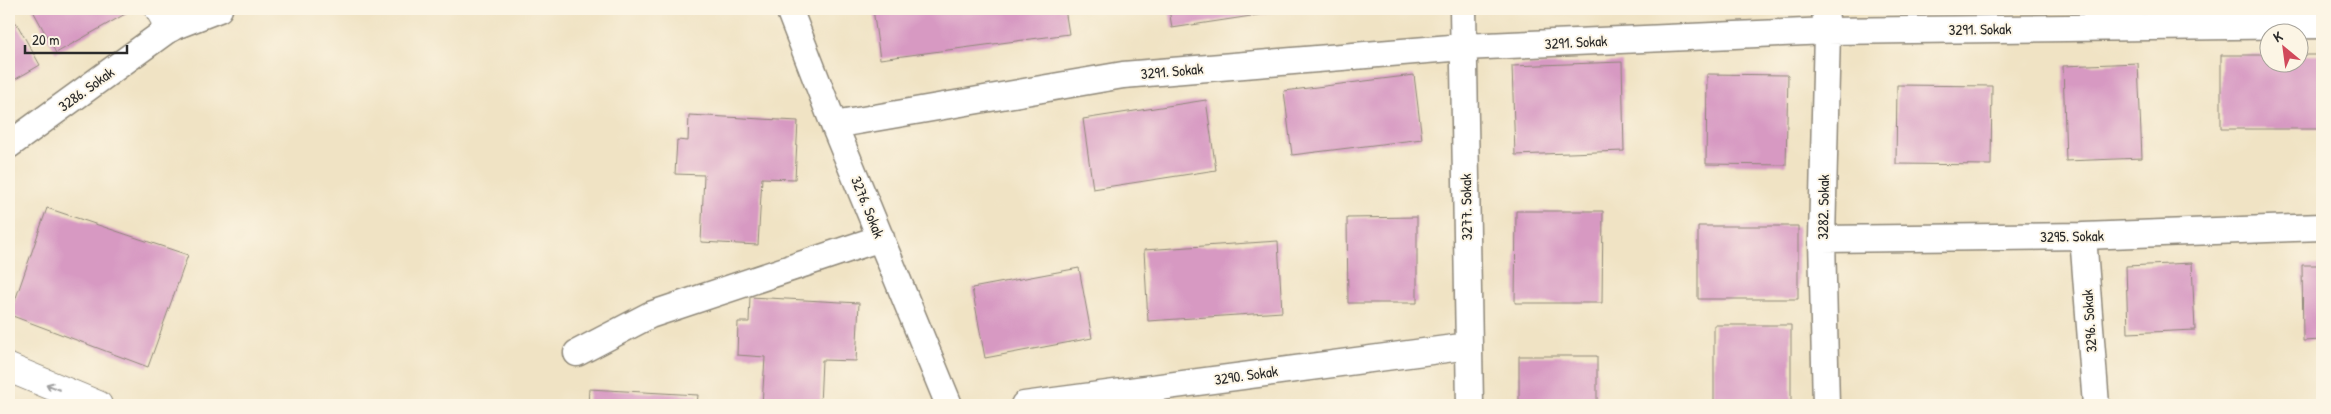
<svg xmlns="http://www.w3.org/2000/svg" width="2331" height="414" font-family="'Patrick Hand',sans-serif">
	<rect width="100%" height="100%" fill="#fcf5e5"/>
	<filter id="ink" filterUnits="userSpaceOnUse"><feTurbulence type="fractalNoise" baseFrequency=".02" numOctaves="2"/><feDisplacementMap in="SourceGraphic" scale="10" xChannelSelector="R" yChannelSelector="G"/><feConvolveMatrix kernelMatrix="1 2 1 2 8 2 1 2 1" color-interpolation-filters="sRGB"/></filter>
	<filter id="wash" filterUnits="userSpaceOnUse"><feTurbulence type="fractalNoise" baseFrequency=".0096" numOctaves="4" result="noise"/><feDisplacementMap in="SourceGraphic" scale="20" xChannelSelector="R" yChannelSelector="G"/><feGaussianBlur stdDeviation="1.12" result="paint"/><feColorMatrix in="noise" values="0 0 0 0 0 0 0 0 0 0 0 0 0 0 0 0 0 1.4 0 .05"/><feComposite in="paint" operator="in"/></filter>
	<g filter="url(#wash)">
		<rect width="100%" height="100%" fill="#f0e3c4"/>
		<g id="blocks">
			<path fill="#d799c2" d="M32,9H125L127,13L56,53Z
				M873,9H1065L1069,34L880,59Z
				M1169,9H1271V13L1172,28Z
				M9,10L40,65L9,83Z
				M2221,55H2268V62H2298V55H2322V129H2221Z
				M1622,62L1624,151L1515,155L1512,66Z
				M2138,63L2142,158L2066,161L2063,66Z
				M1707,74L1788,75L1786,165L1706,164Z
				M1414,75L1422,139L1292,155L1284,91Z
				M1897,85L1992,86L1991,165L1896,164Z
				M1206,100L1216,170L1093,189L1083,119Z
				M689,115L798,121L795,179L762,178L758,245L701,242L704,175L675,174L677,140L688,141Z
				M47,208L188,255L148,367L10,315Z
				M1516,211H1603L1602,303H1515Z
				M1417,217V303H1348L1347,218Z
				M1698,226H1798V299H1698Z
				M1278,241L1282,312L1148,321L1144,250Z
				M2192,263L2195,330L2128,333L2126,266Z
				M2302,265H2322V340L2303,341Z
				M1079,268L1092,338L985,358L972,288Z
				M750,297L859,303L856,361L822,360L820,405H762L765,357L737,355L738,322H749Z
				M1714,325H1791V405H1714Z
				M1519,356H1597V405H1519Z
				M589,389L698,395L697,405H588Z"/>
		</g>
	</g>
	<g filter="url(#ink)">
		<use href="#blocks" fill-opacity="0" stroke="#8e8778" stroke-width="1"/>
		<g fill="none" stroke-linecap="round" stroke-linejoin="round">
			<defs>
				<path id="minor" d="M789,9L834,125L949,405
					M1463,9L1470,405
					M1825,9L1827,31L1822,239L1826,405
					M834,125L1123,75L1463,47L1827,31L2322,25
					M9,145L170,28L219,9
					M2083,236L2096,405
					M1822,239L2083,236L2322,227
					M577,353L650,315L881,238
					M1024,405L1469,346"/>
				<path id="tertiary" d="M159,9L170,28
					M9,368L98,405"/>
			</defs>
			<use href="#minor" stroke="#8e8778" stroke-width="29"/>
			<use href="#tertiary" stroke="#8e8778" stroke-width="30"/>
			<use href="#minor" stroke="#fff" stroke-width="26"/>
			<use href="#tertiary" stroke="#fff" stroke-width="28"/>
		</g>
		<defs><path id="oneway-shaft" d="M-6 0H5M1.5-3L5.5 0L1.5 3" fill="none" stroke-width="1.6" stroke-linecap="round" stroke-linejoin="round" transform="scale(1.25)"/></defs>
		<use stroke="#a0a0a0" href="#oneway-shaft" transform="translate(53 387) rotate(-157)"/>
	</g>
	<g text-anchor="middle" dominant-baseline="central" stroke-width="4" stroke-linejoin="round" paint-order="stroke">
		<g font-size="15" fill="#2b2b2b" stroke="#fcf5e5">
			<text transform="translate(1980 29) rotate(-1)">3291. Sokak</text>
			<text transform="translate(1576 42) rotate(-3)">3291. Sokak</text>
			<text transform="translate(1172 71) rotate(-5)">3291. Sokak</text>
			<text transform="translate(86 89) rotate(-36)">3286. Sokak</text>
			<text transform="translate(868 207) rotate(68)">3276. Sokak</text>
			<text transform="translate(1466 207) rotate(-91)">3277. Sokak</text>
			<text transform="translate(1823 207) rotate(-89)">3282. Sokak</text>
			<text transform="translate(2072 236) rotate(-1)">3295. Sokak</text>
			<text transform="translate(2089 321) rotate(-94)">3296. Sokak</text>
			<text transform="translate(1246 375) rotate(-8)">3290. Sokak</text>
		</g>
	</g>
	<rect width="2331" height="414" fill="none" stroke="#fcf5e5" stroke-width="30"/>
	<g transform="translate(2284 48) rotate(331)"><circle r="24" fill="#fcf5e5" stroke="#a8a49b"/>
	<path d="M0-4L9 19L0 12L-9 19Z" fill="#d1495b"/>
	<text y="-8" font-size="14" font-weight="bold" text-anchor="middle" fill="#2b2b2b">K</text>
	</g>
	<path d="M25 45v8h102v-8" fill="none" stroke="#2b2b2b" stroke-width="2.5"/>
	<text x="32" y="45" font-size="15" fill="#2b2b2b" stroke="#fcf5e5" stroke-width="4" paint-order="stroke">20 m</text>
</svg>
